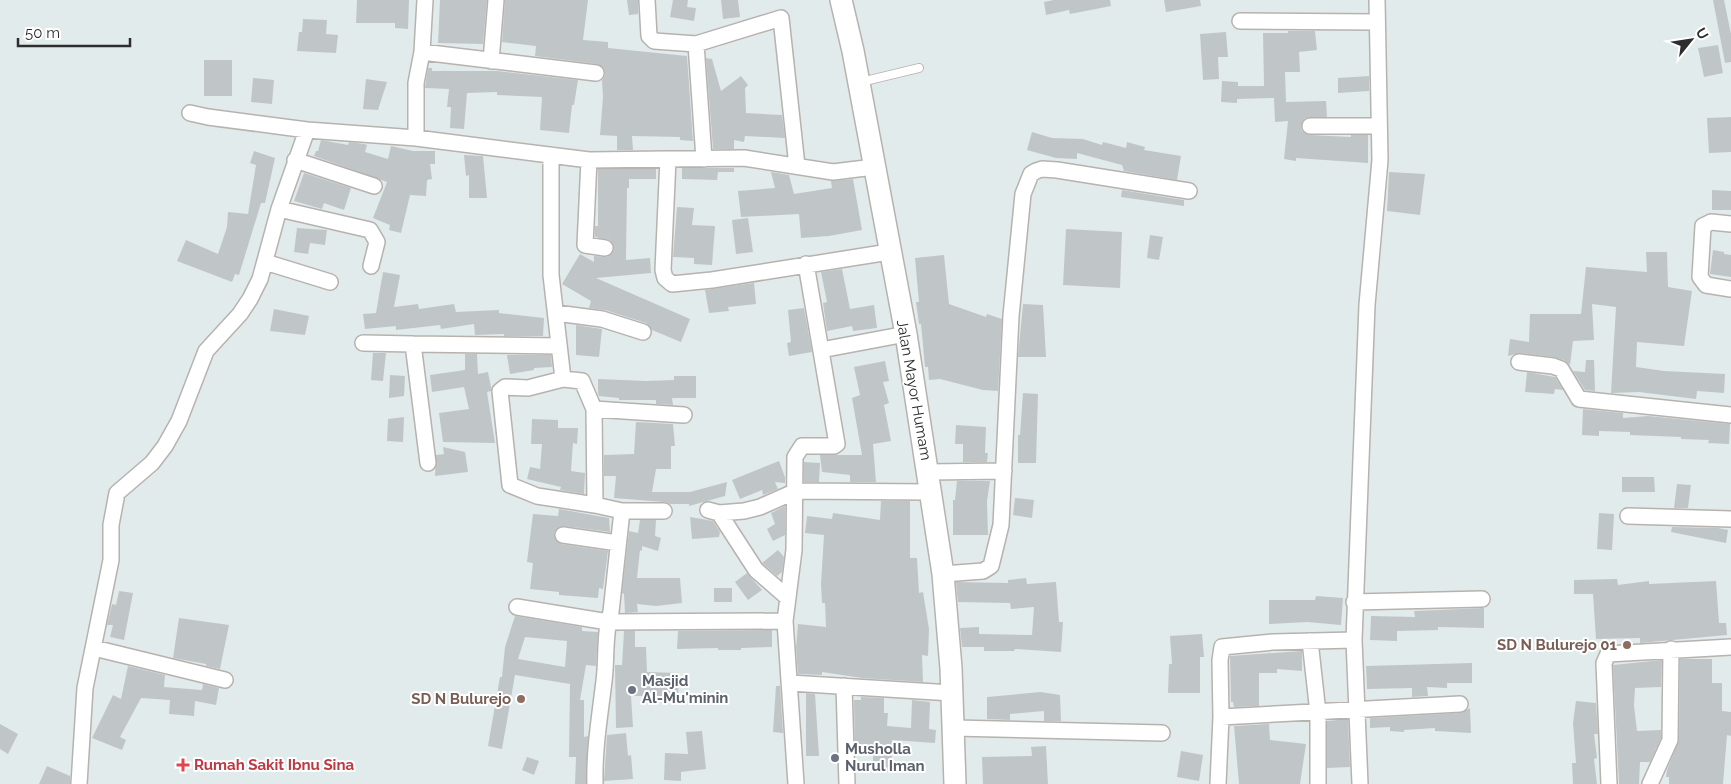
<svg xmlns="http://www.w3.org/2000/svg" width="1731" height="784" font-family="Raleway,sans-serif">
	<rect width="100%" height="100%" fill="#e1ebec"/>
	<path fill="#c0c6c8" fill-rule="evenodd" d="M357,0H409L408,29L395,28V23H356Z
		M440,0H487L483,44L438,43Z
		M505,0H588L583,40L608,42V48L687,56L693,141L680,140V137L632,136L633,150H617V136L600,135L603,97L602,80L605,75L604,69L597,64L535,56L536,46L502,42Z
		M627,0H638V14L629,15Z
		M673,0H688L687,7L696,8L694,21L670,17Z
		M721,0H738L740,17L723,19Z
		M1054,0H1110L1111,6L1070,14L1069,10L1046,15L1044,2Z
		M1164,0H1200L1201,6L1166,12Z
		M1713,0H1724L1731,34V62L1725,63Z
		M303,19L327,20L326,34L338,35L336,53L297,51L299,32H302Z
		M1288,31H1315L1317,50L1299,52L1300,72H1285L1286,102L1326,101L1327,117L1305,118L1301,126L1302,131L1310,135L1351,137V135H1368V163L1296,158V161L1284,159L1288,121L1275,122L1274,98L1237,99V103L1221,102L1222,81L1238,82V86H1264L1263,33H1288Z
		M1226,32L1228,57H1218L1219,79L1203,80L1200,34Z
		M1718,45L1723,73L1704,77L1698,48Z
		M706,58L712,59L721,91L741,76L748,85L745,88L746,113L782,115L785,138L745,136L744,142L734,140V149H713Z
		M204,60H232V96H204Z
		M428,68H432V71H497L578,80L574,105H572L569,133L540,130L542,97L497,95V92L467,93L464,129L450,128L451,107H447L449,89L425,88Z
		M1369,76V91L1338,93V78Z
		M253,78L274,80L272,104L251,102Z
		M366,79L387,82L378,110L363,109Z
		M1731,117V152L1709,153L1707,118Z
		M1032,132L1052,138L1083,139L1102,145L1103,142L1126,148L1127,142L1145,147L1144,150L1181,156L1177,180L1124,171L1122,165L1077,153V159L1056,158L1027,150Z
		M321,140L348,145L349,142L364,144L367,145L365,152L388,159L391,146L413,151H435V164H430L432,179L427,180L426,196L410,195L401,233L389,230L390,225L373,218L387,182L314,156L316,151H318Z
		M254,151L275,158L265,203H261L239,275L235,274L232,282L177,261L186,240L218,254L227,227L228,212L248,214L256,165L250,163Z
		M464,155L483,156L487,198H469V175L466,176Z
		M682,168H734V172H718L717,180L682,179Z
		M598,169H656V179H629V188H627L626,260L650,258L651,273L596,278L690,319L681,342L652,330L646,323L605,310L589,308L591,301L562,284L580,254L594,262V256L608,257L614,250L610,240L595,237V226H598Z
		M771,172L789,175L794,194L832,188L831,181L853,179L862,230L829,236L801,238L799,214L741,217L738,191L775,188Z
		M1389,172L1425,174L1420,215L1387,211Z
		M304,173L351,188L344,210L324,203L322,209L294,201Z
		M1122,190L1184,200V206L1121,197Z
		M1712,190L1731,191V210H1712Z
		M677,207L694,208L692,225L715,226L712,265L694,264V258L673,257Z
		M748,218L753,252L736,254L732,220Z
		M297,228L327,230L325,245L310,243L308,254L294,252Z
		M1066,229L1122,232L1120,288L1063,285Z
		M1150,235L1163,237L1159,260L1147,258Z
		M1713,250L1724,252V254L1731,255V277L1710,274Z
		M1646,252H1667L1668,287L1692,291L1684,346L1637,342L1636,367L1664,371L1725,374L1724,393L1697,391L1696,399L1639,392L1611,393L1616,307L1592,304L1594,340L1573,341L1570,365L1564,360L1554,357L1520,353L1508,356L1510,339L1529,342L1530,314H1581L1586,267L1647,272Z
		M944,255L949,304L986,317L987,314L1002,319L998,391L983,390L940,379L929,380L928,367H925L921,324H919L916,302H919L915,258Z
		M842,269L850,309L874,305L877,328L853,331L852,326L827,331L823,303L827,302L821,272Z
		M383,272L400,275L394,307L418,304L419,309L454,304L456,312L499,310V313L544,318L543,336H504V334L475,335L474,324L441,329L440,325L396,330V326L365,329L363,314L376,313Z
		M754,283L756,304L728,307L729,311L709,313L705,290Z
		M1023,304L1043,305L1046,357H1018Z
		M804,308L812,352L789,356L787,343L791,342L788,310Z
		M274,309L309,316L305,335L270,331Z
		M576,325L602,329L599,357L576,355Z
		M373,353H386L383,381L371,380Z
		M465,354H477L478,374L488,372L491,387V391L487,392L495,443L443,442L439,413L469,409L464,387L432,392L430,375L465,370Z
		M507,355H551L552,367L534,368V370L510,374Z
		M1586,360H1594L1595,391L1585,390L1573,371L1585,372Z
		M885,361L889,381L883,382L889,403L884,405L891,441L873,444L876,482H850V475L822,472L820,455H862L852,398L860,395L854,367Z
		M1527,372L1555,377L1563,390L1555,389L1554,394L1525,392Z
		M390,375L405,376L404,396L389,398Z
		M674,376H696V398H672L673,405L656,404V400H619V398L599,396L598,393V379L646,381L674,380Z
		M1023,393L1038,394L1036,463H1018V435H1020Z
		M1583,409L1623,413V418L1648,416L1730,424L1729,444L1708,443L1709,440L1681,439V437L1630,435V432L1599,431V436L1582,435Z
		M404,417L403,442L387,441L388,419Z
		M532,419L558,420V428H578L577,444L573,443L571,471L585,473L584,494L560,490L561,487L527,479L530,467L540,469L542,444H531Z
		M636,422L673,424L675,446H671V469H656L652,492H690L727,482L725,496L689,506V504H670L664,502L614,498L616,476H604V455L634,454Z
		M956,425L986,427L985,453H988L987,462H963V444H955Z
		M443,447L465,452L468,472L435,476L436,455L444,454Z
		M779,461L785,477V483L775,482L778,489L763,495L762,490L740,499L732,480Z
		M804,462L820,463L819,482H804Z
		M1622,477H1654L1655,492H1622Z
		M957,481H990L987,501L988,535H953V500H955Z
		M1677,484L1691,485L1688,508H1674Z
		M1015,498L1034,500L1032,518L1013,515Z
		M881,501H910V558H917L919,593L923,592L929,629L928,656L922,655L923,682L862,678L822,672V675L798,674L796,648L798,624L826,627L825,603H822L821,584L824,535L805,533L807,516L832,519L833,513L880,520Z
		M785,506V535L773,541L767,529L775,524L771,513Z
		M559,509L609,518L610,532L564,526L559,527L554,533L555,539L561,544L608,551L603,589L599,588L598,598L559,595V592L530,589L533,563L527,562L533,514L558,516Z
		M1599,513L1614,514L1612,550L1597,549Z
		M690,517L713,521L720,532L719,537L692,539Z
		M640,520H656L655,536L661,538L658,551L642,546V551L640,550L637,578H680L682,603L656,606L637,604L638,612L625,613L624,594L622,593L629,531L638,533Z
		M1672,527L1718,528L1728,530L1726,543L1671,532Z
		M778,550L784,557L782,572L777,576L762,563Z
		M747,573L762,590L748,600L735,582Z
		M1026,578L1027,584L1056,582L1059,622H1063L1061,652L1015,649L1014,651H984V647H962L960,628L979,627V634L1032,635L1034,607L1011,609L1010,603L958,602L956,582L1008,583V580Z
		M1617,579L1618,585L1649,581V584L1716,581L1719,623H1726L1727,635L1640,643V638L1596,639L1593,594H1574V580Z
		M714,588H732V602H714Z
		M119,591L133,593L124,640L110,637L113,625H107L112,604L116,605Z
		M1316,596L1343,598L1341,625L1307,622L1269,624V600H1315Z
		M1484,608V628L1438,627V630L1397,631V641L1370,640L1371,616L1415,617L1414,611Z
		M515,616L582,627V631L598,632L596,666L586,665L580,700H584V737L588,736L586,784H575L576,757H569L570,684L515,675L502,749L488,746L500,677H502L505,647ZM525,637L567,641L565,667L518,659Z
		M179,618L229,625L220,669L206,666V664L173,658Z
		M772,630V647L741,648V650H718V648L677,649L678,631Z
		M624,631H635V647H646L647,672L679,673L678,698H662V696H631L633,727L616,728L615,665H622Z
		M1202,634L1204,657H1200V693H1168L1169,664H1172L1170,636Z
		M1302,651V671L1277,669V673H1259V706L1234,707L1233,702H1231L1230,656Z
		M1680,659H1712V683H1722V711L1731,712V736L1727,735L1723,784H1669V777H1666L1667,770L1679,740Z
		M1662,660L1661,687L1635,688L1634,706L1637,731L1661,730V738L1650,762H1640L1639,784H1619L1613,665Z
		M1472,663V683H1447V688L1427,687L1428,696L1412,697V688L1367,689L1366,666Z
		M128,666L165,675L164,687L202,690L203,684L219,688L216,705L195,701L194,716L169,714L170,700L141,698L120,737L126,740L122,750L92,738L113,695L121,699Z
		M776,686H780L783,733L773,732Z
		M1041,692L1060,695L1061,721H1044V711L1010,714V720L987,719V697Z
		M806,693L815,694L819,756H806Z
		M861,697L884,698V713H888L887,726L911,728L912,700L930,702L929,729L936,730L935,743L892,740L891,772L873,771V749H855L854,700H861Z
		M1576,701L1596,703L1598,734H1594L1597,758L1594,759L1597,784H1573L1572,763H1576L1573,723Z
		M1470,708L1471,733L1435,731V728L1404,730V732L1390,731V727L1370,728V718L1461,713Z
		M1348,719L1350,767L1327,768V721Z
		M0,724L18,734L8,754L0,749Z
		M1269,724L1270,740L1306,744L1300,784H1239L1234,726Z
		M702,731L706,769L681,772V781L664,780L665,753L688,754L686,732Z
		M626,733L628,756L631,755L633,779L604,781L607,735Z
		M1046,746L1048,784H983L982,757L1032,756L1031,747Z
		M1181,751L1203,755L1199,781L1177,777Z
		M527,757L539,761L534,775L522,770Z
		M47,766L70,776V784H39Z"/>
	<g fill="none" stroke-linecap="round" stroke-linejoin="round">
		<defs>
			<path id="lane" d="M861,82L919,68"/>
			<path id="street" d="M647,0L649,36L654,41L696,44L781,18L797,166
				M1240,21L1377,22
				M696,44L704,159
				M422,52L596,73
				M491,61L496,0
				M190,113L208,117L307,130
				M1310,126H1379
				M416,138V83L422,52L425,0
				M551,155V275L563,379L582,381L594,409L595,505L622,511L611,612C604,634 607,658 604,681C600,715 594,749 595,784
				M668,159L663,270L665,278L672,284L712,280L889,252
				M295,160L374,186
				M589,160L585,245L605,248
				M279,209L370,230L377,242L371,266
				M1731,224L1711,222L1703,226L1700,277L1706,285L1731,289
				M265,262L330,282
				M556,313L602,319L643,332
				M363,343L413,344
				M821,350L906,334
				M1519,362L1553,366L1561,369L1579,399L1731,415
				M563,379L528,388L505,387L500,391L510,485L537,496L595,505
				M594,409L684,415
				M428,463L413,344L559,346
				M928,472L1004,471
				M708,510L719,513L744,511L760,507L796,491L931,492
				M622,511H664
				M719,513L756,570L788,598
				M1628,516L1731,519
				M563,535L618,543
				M943,574L983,571L991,566L1001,525L1011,316L1023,194L1031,174L1036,171L1042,169L1057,170L1189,191
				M1354,602L1482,599
				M517,607L608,622L785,621
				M1354,640L1360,784
				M1310,641L1318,713V784
				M94,648L225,680
				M790,683L952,693
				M844,686L847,784
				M1221,717L1460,704
				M954,728L1162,733
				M79,784L85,688L111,560V525L117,493L152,463L165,446L179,421L206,351L240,314L250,299L260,279L279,209L307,130L416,138L589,160L744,158L833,172L874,167
				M796,784L785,621L794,550L795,457L802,446H834L837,444L806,264
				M1218,784L1221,717L1220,660L1222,647L1273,642L1354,640L1367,305L1380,160L1377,0
				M1609,784L1604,663L1608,654L1731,647
				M1650,784L1670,740L1671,649"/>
			<path id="secondary" d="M841,0L853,51L906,334L943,574L951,668L955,784"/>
		</defs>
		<use href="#lane" stroke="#b7b2ad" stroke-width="10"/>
		<use href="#street" stroke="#b7b2ad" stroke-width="18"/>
		<use href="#secondary" stroke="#b7b2ad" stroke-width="24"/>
		<use href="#lane" stroke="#fff" stroke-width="8"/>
		<use href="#street" stroke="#fff" stroke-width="15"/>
		<use href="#secondary" stroke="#fff" stroke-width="21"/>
	</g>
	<g fill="#8d6e63" stroke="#fff" stroke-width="2">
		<circle cx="1627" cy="645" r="5"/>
		<circle cx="521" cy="699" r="5"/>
	</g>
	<g fill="#6b7280" stroke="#fff" stroke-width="2">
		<circle cx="632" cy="690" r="5"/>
		<circle cx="835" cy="758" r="5"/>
	</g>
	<path fill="#e0444e" stroke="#fff" stroke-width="2" d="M180.5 757.5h5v5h5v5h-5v5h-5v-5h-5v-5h5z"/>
	<g text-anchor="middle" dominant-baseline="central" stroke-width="4" stroke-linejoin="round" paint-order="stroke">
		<g font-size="15" fill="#2d2d2d" stroke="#fff">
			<text transform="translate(914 390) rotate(80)">Jalan Mayor Humam</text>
		</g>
		<g font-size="15" font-weight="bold" fill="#785e54" stroke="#fff" text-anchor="end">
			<text x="1617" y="645">SD N Bulurejo 01</text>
			<text x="511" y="699">SD N Bulurejo</text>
		</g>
		<g font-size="15" font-weight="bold" fill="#5b616d" stroke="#fff" text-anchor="start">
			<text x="642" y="681">Masjid<tspan x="642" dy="17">Al-Mu'minin</tspan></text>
			<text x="845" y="749">Musholla<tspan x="845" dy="17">Nurul Iman</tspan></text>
		</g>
		<g font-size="15" font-weight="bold" fill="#be3a42" stroke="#fff" text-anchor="start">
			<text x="194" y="765">Rumah Sakit Ibnu Sina</text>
		</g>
	</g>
	<g transform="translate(1691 40) rotate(60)" stroke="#ffffff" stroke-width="4" paint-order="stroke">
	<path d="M0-4L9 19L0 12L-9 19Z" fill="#2d2d2d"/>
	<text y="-8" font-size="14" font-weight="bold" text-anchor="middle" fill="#2d2d2d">U</text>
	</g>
	<path d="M18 38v8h112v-8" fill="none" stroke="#2d2d2d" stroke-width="2.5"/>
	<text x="25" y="38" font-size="15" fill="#2d2d2d" stroke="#ffffff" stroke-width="4" paint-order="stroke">50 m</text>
</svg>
